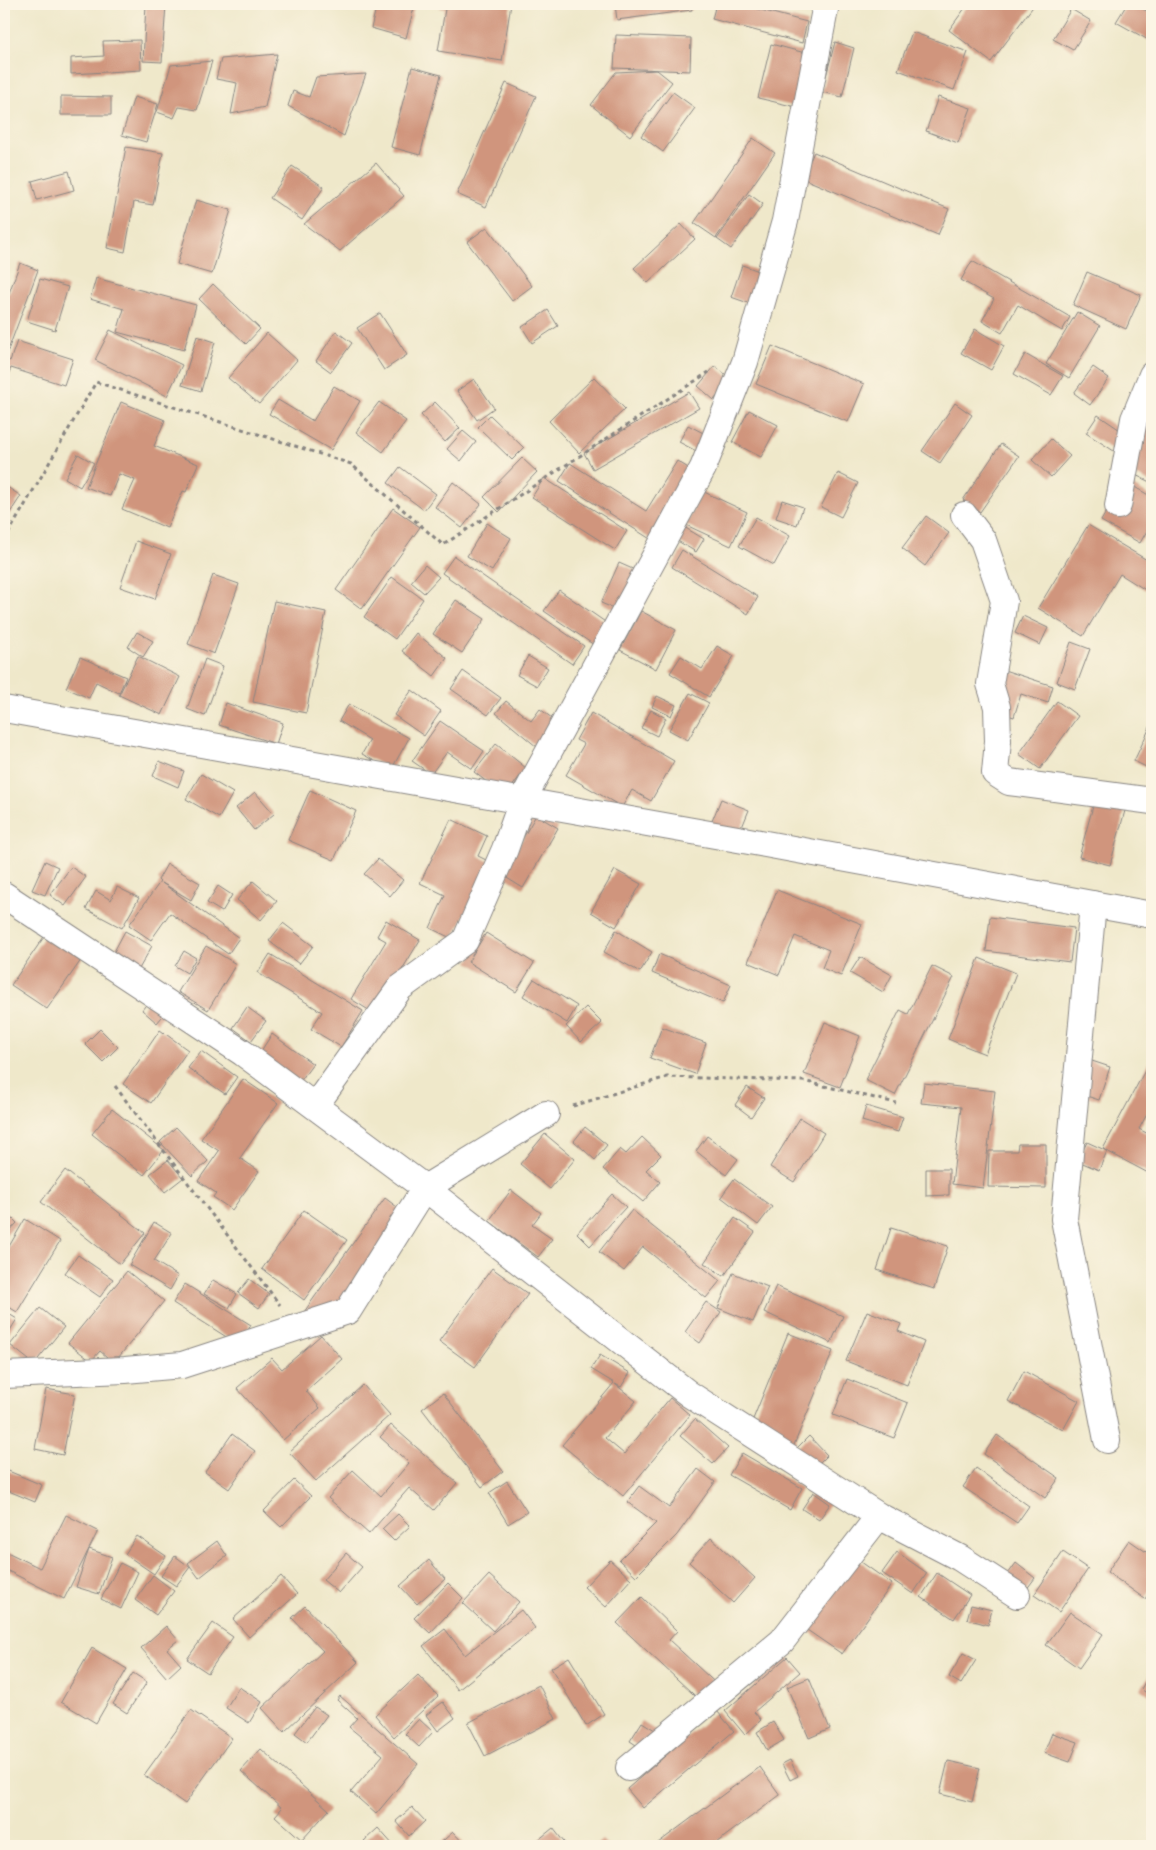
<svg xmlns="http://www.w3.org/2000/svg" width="1156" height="1850" font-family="Dekko,sans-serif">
	<rect width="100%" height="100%" fill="#fcf5e5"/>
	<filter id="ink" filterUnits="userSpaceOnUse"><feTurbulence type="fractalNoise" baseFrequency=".02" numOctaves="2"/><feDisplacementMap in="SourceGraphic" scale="10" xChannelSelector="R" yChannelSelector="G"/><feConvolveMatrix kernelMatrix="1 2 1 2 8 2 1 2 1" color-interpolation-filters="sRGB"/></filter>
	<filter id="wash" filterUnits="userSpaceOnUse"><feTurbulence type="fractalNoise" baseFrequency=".0096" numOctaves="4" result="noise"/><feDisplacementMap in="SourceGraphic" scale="20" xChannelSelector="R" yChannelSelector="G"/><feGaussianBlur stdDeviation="1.12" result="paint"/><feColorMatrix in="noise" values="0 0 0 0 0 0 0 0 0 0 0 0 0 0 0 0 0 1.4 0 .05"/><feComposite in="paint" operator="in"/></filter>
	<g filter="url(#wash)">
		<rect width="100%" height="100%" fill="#efe8ca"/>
		<g id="blocks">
			<path fill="#d0957d" d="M146,4H166L162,62L143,61Z
				M377,4H415L406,38L371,28Z
				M441,4H511L502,61L438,51L445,9L440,8Z
				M615,4H691L692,10L617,20Z
				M716,4H738L807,22L802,43L712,19Z
				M968,4H1035L991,62L949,30Z
				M1127,4H1134L1152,14V42L1116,22Z
				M1071,9L1091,21L1073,50L1053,39Z
				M912,32L968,52L954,90L898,70Z
				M616,35L691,38L690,71L614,68Z
				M140,40L141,70L71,74V58L104,56L103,41Z
				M835,42L854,48L842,97L822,92Z
				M771,44L809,54L796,107L758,98Z
				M277,54L265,107L231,114L237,83L216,79L221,59Z
				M212,61L197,110L179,107L174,118L157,112L171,65Z
				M412,67L441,75L420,155L391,147Z
				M657,70L672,82L630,136L591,105L616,72Z
				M366,74L344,136L288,106L293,91L309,97L316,77Z
				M506,83L536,96L486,207L457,194Z
				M673,92L695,108L663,152L641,136Z
				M61,96L111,97V115H61Z
				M134,97L158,104L146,142L122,135Z
				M938,97L971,108L958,143L926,131Z
				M753,138L775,153L716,238L694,223Z
				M126,147L163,153L153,205L134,202L125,252L107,248Z
				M814,152L949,209L938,235L802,178Z
				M376,163L404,196L340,251L304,224Z
				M292,166L324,187L302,220L270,198Z
				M69,171L74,190L37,200L32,181Z
				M749,194L763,204L731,249L717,239Z
				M196,200L231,210L212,274L177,264Z
				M681,224L695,239L648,283L634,268Z
				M487,227L532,286L512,301L467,242Z
				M972,261L1070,317L1062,331L1018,305L1002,333L982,321L994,299L961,280Z
				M20,263L38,270L7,353L4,352V291L9,293Z
				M742,265L765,273L754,305L731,297Z
				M1087,272L1141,295L1126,329L1073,305Z
				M96,278L196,305L184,350L117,332L124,309L90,299Z
				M40,279L68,287L55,330L27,321Z
				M213,284L260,329L246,344L199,299Z
				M548,310L558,326L532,343L522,327Z
				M1077,312L1100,326L1069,378L1046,364Z
				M380,313L407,355L384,370L357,328Z
				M975,329L1004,346L991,370L961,353Z
				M110,330L182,365L167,396L95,360Z
				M336,331L352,343L331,372L316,361Z
				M267,333L297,360L259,404L228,378Z
				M197,336L215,342L201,391L182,385Z
				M17,341L73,359L64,385L11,368L4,384V358L10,361Z
				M772,346L864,384L848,422L756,384Z
				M1025,354L1063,376L1051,395L1014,374Z
				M715,366L731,379L714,400L698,386Z
				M1093,367L1109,378L1090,405L1074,393Z
				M594,377L625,409L579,453L549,421Z
				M474,379L494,408L477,420L457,391Z
				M334,386L360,401L331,450L269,414L278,400L313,421Z
				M689,392L699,408L593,469L584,453Z
				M121,402L165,420L154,446L198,464L186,492L183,491L167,528L122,509L135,480L119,474L110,496L86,487Z
				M379,402L406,421L383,452L356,432Z
				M435,402L460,428L445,442L421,415Z
				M955,403L972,415L940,463L922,451Z
				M749,410L778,425L761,457L732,442Z
				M490,415L524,448L512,460L478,427Z
				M1098,415L1129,436L1117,453L1086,433Z
				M1143,423L1152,428V483L1121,468Z
				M688,425L709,436L700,453L679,442Z
				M463,431L476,442L461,461L447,449Z
				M1051,439L1070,456L1051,477L1032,460Z
				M1001,444L1019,456L980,512L963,500Z
				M78,454L94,463L80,487L65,478Z
				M522,458L537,472L499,512L484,497Z
				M677,461L698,474L655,542L559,481L570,463L646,511Z
				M400,467L436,494L424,510L388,483Z
				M838,473L858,483L841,517L821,507Z
				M544,478L627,531L615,550L532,497Z
				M1124,481L1152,497V522L1140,543L1101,521Z
				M453,482L481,504L462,528L435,507Z
				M4,485L21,496L4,522Z
				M702,491L747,512L731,546L686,525Z
				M782,500L803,507L797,525L776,518Z
				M393,508L420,527L362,609L336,590Z
				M926,516L949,533L925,566L902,548Z
				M756,517L790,536L774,565L739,546Z
				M487,523L511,538L492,571L467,556Z
				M1088,525L1152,563V594L1120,574L1083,636L1038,608Z
				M684,527L704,539L696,552L676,540Z
				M136,541L171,554L155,599L120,587Z
				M682,550L758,597L748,614L672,567Z
				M454,556L584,646L572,664L442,573Z
				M619,563L637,571L620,611L601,603Z
				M425,565L439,577L424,593L411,582Z
				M213,575L239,584L214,654L188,644Z
				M392,577L423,599L395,639L364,617Z
				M559,590L611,626L597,647L544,611Z
				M456,600L485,619L462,653L433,634Z
				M274,601L326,612L306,713L253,702Z
				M641,611L676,630L656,669L620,650Z
				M1023,616L1048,628L1040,645L1015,633Z
				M137,632L153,641L143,657L128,647Z
				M416,633L447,658L434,676L402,651Z
				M1071,642L1090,649L1075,689L1057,682Z
				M717,646L734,656L709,697L670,673L681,656L702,669Z
				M138,656L180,677L162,715L119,695Z
				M528,656L548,668L537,686L517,675Z
				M80,657L126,677L119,693L96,682L89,698L66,688Z
				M205,659L223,666L205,716L187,709Z
				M1001,669L1053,686L1048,703L1021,694L1014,717L988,709Z
				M463,671L501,698L488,715L451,689Z
				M412,690L441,711L424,736L394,715Z
				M690,693L709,703L688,740L669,730Z
				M657,696L676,705L671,716L652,707Z
				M506,701L531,721L540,709L557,722L537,747L496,713Z
				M1057,701L1078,716L1040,769L1019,754Z
				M226,703L283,723L276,744L219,725Z
				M349,704L409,738L391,770L362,754L370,740L339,721Z
				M651,710L666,718L657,736L641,728Z
				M591,713L674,761L651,801L632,790L622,807L566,775L584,744L576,740Z
				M440,721L484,751L472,769L447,752L431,774L412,761Z
				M1152,723V770L1134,761Z
				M496,744L526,768L505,796L474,772Z
				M159,761L184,771L178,787L153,776Z
				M201,774L233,793L219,818L186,799Z
				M310,790L356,811L334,860L288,840Z
				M255,792L274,814L254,830L236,808Z
				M721,799L749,810L738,837L710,826Z
				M1095,799L1126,807L1110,865L1079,857Z
				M536,815L558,828L523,888L502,875Z
				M451,819L487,836L478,856L490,862L453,939L430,928L445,895L420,883Z
				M378,859L403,880L390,896L364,874Z
				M45,861L58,867L45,895L32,890Z
				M167,864L200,883L191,900L162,883L239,938L228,954L170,913L151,940L129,925L160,882L158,880Z
				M71,867L86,877L65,906L50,895Z
				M615,870L641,884L616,927L591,912Z
				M253,881L277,901L261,920L237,900Z
				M218,886L232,895L222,912L207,903Z
				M117,887L139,898L122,928L86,909L96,891L111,900Z
				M777,890L862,924L841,976L822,968L829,950L795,936L779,975L748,962Z
				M990,917L1074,928L1070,962L986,951Z
				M386,920L420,940L375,1014L351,999L386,941L377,936Z
				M283,923L313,946L299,964L269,941Z
				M50,928L86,953L47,1009L11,985Z
				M616,930L652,952L640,972L604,952Z
				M125,931L152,946L135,976L109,961Z
				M486,933L534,963L516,992L468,962Z
				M206,946L236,964L208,1010L178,992Z
				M184,951L196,958L187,973L175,966Z
				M270,954L363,1011L341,1047L311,1029L322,1012L258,973Z
				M659,954L731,985L723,1003L652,973Z
				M860,957L892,975L883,992L850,973Z
				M979,958L1016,973L985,1054L948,1039Z
				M932,966L954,977L895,1095L865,1080L900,1010L908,1014Z
				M534,979L577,1006L567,1023L523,996Z
				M151,998L167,1011L157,1023L142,1010Z
				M247,1007L266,1021L251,1041L233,1028Z
				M586,1007L602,1023L581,1042L566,1026Z
				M825,1022L860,1036L840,1087L804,1074Z
				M662,1027L706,1043L695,1074L650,1058Z
				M100,1029L118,1047L103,1062L85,1044Z
				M160,1030L188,1050L151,1103L123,1084Z
				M272,1034L313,1064L299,1083L259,1054Z
				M201,1051L237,1077L225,1094L188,1068Z
				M1086,1059L1110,1067L1099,1100L1074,1092Z
				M1149,1063L1152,1064V1105L1139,1129L1152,1136V1175L1103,1149Z
				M243,1079L278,1103L240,1158L259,1171L232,1210L213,1197L216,1193L198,1181L219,1151L201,1139Z
				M924,1083L995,1091L983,1188L952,1184L961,1107L921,1103Z
				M747,1087L764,1098L751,1117L735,1105Z
				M866,1106L903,1117L898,1132L862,1121Z
				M112,1109L164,1150L144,1175L92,1134Z
				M800,1118L824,1133L794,1182L770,1167Z
				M176,1127L208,1161L192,1176L160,1142Z
				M585,1127L607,1145L595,1160L574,1141Z
				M545,1134L575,1159L550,1189L520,1164Z
				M707,1136L738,1159L726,1175L696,1151Z
				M642,1137L661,1155L646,1170L660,1182L643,1202L603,1169L620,1149L626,1154Z
				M1087,1142L1107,1151L1099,1170L1078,1161Z
				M1018,1144H1046V1188L988,1187L989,1151H1017Z
				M168,1160L183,1178L165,1192L150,1174Z
				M926,1169H949V1195L926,1196Z
				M65,1170L145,1233L120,1264L41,1202Z
				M734,1179L772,1207L758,1225L721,1197Z
				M511,1190L541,1213L532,1225L552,1239L538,1257L489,1221Z
				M612,1194L626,1207L590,1246L577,1233Z
				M385,1198L409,1216L328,1330L304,1312Z
				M4,1210L17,1223L4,1237Z
				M304,1210L347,1240L304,1300L262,1269Z
				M632,1210L720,1281L706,1298L643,1247L624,1271L599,1252Z
				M735,1218L755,1232L724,1276L704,1263Z
				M25,1219L60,1241L17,1312L4,1304V1255Z
				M154,1222L172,1233L154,1261L178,1276L170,1290L129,1265Z
				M891,1228L948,1246L934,1289L877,1270Z
				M78,1255L113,1279L100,1297L65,1273Z
				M492,1268L528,1294L475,1367L439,1341Z
				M127,1271L164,1301L114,1363L100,1351L91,1361L68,1343Z
				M733,1273L768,1287L753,1322L718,1308Z
				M249,1279L269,1294L259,1308L238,1293Z
				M213,1280L237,1294L229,1308L204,1294Z
				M185,1284L251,1325L239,1345L173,1303Z
				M776,1286L843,1316L831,1343L764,1312Z
				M706,1302L721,1312L700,1343L685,1332Z
				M40,1308L64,1327L34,1364L10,1345Z
				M4,1311L17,1319L6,1337L4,1336Z
				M867,1311L901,1324L898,1331L924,1342L907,1385L846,1361Z
				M788,1333L833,1351L789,1457L745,1439Z
				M321,1335L342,1359L306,1391L320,1408L283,1440L237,1388L272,1358L282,1369Z
				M600,1355L630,1373L621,1387L615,1384L636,1401L605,1438L624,1454L670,1398L690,1415L623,1496L562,1445L614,1383L591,1369Z
				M1024,1371L1079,1401L1063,1430L1008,1401Z
				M847,1379L908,1403L894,1438L833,1415Z
				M363,1385L390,1415L316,1481L289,1452Z
				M46,1389L75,1394L63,1455L35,1449Z
				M443,1393L503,1471L482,1487L422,1409Z
				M695,1419L728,1448L713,1464L680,1436Z
				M391,1425L457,1483L434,1510L409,1488L369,1534L328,1498L353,1470L381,1496L409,1463L380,1437Z
				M232,1434L255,1451L229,1489L205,1472Z
				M997,1435L1059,1478L1045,1498L984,1454Z
				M809,1436L827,1455L812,1470L794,1451Z
				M742,1453L802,1488L790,1510L729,1475Z
				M976,1468L1029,1506L1017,1523L963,1487Z
				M698,1469L715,1482L677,1535L636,1576L619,1560L656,1523L627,1502L639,1486L669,1508Z
				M6,1470L42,1485L35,1502L4,1489V1476Z
				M294,1480L311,1496L281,1527L264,1511Z
				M507,1481L527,1512L508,1524L489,1493Z
				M813,1492L830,1504L819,1520L802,1509Z
				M398,1514L410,1526L394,1541L382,1529Z
				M66,1515L98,1531L64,1599L4,1569V1553L5,1551L40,1568Z
				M137,1536L166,1556L154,1574L125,1554Z
				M711,1538L755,1578L733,1603L689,1562Z
				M1129,1540L1152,1556V1588L1145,1599L1107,1572Z
				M217,1541L227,1556L199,1578L188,1563Z
				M89,1549L112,1557L99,1594L76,1587Z
				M897,1552L927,1573L913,1594L882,1573Z
				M1063,1552L1088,1569L1059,1612L1034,1595Z
				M346,1553L362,1567L339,1593L323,1580Z
				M175,1556L190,1567L176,1586L161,1576Z
				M857,1559L892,1584L842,1654L807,1630Z
				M429,1560L445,1579L417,1604L400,1586Z
				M610,1560L631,1579L606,1607L584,1587Z
				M120,1563L138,1572L121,1609L101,1599Z
				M1016,1563L1035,1578L1017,1602L998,1588Z
				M937,1573L970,1595L954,1619L921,1597Z
				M153,1575L174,1591L156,1615L135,1600Z
				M489,1575L519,1602L493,1631L463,1603Z
				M281,1576L297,1594L249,1637L233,1619Z
				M448,1583L463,1598L430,1633L414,1618Z
				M642,1597L677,1631L669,1640L723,1690L707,1707L617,1623Z
				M971,1605L992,1610L988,1625L967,1619Z
				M305,1606L358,1662L284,1732L262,1708L323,1651L292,1618Z
				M521,1610L535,1628L458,1690L423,1646L445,1629L465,1655Z
				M1070,1612L1103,1634L1079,1668L1046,1645Z
				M213,1623L233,1637L208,1673L187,1659Z
				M166,1626L178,1640L167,1649L181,1665L167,1678L141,1648Z
				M92,1648L127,1669L96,1723L61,1702Z
				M963,1653L976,1660L961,1684L949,1677Z
				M569,1657L604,1714L586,1726L551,1668Z
				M787,1657L800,1672L754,1712L761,1720L745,1735L725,1711Z
				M1152,1670V1697L1141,1689Z
				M133,1673L147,1682L127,1713L113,1704Z
				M418,1675L438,1696L394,1737L375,1715Z
				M809,1678L830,1729L809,1738L787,1687Z
				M539,1685L556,1719L485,1756L468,1723Z
				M239,1687L262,1702L249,1723L226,1708Z
				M340,1696L418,1764L376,1814L351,1792L383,1755L349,1727L357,1718L337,1700Z
				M443,1702L455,1718L438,1731L426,1715Z
				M315,1707L327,1715L307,1742L295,1733Z
				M191,1710L232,1738L185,1804L144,1775Z
				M717,1711L734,1731L643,1808L627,1789Z
				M419,1719L433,1732L419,1747L405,1734Z
				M642,1722L663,1735L650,1754L630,1741Z
				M773,1722L784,1740L767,1750L757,1732Z
				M1052,1733L1078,1742L1070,1762L1044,1753Z
				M261,1749L329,1810L302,1840L275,1816L282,1808L241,1771Z
				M790,1760L798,1776L790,1780L782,1764Z
				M948,1761L980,1768L972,1802L940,1794Z
				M760,1767L780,1795L712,1846H654Z
				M412,1807L425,1821L409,1836L396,1821Z
				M378,1828L394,1846H368L364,1841Z
				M553,1828L567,1846H540L537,1841Z
				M453,1832L466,1846H437Z
				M602,1840L608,1846H595Z"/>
		</g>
	</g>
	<g filter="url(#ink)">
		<use href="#blocks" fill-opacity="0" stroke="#888582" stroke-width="1"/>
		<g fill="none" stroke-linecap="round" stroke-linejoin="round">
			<defs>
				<path id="street" d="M1118,506L1134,419L1152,375
					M964,515L983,540L1004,601L990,684L997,707L998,741L995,773L1009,782L1152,801
					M4,709L749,841L1152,915
					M4,895L243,1053L425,1188L689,1394L879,1516L960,1558L1017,1595
					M1093,904L1064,1219L1107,1440
					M315,1106L400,988L465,941L505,849L522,801L703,468L745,362L785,221L826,4
					M4,1375L125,1370L182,1365L348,1311L425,1188L546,1114
					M629,1768L782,1641L879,1516"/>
			</defs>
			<use href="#street" stroke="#888582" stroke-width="28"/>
			<path stroke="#888582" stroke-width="3" stroke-dasharray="4 4" stroke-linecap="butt" d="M4,541L96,382L351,464L443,545L709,372
				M115,1086L280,1305
				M573,1106L667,1077L803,1081L896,1103"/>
			<use href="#street" stroke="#fff" stroke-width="26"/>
		</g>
	</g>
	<rect width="1156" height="1850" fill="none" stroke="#fcf5e5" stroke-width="20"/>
</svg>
